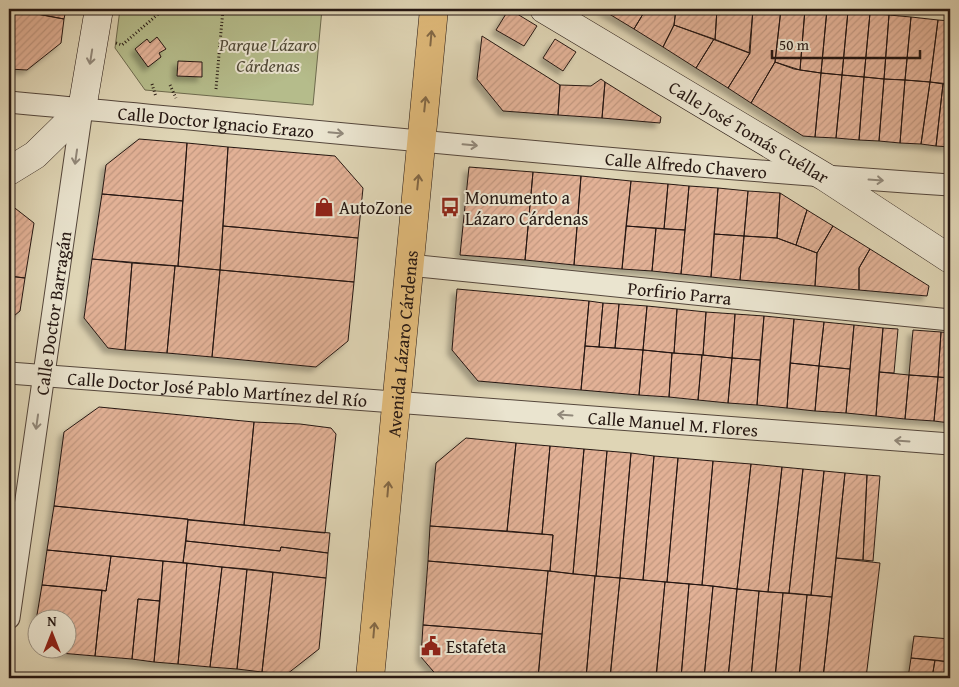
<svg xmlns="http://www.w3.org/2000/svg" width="959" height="687" font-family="'Gentium Book Plus',serif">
	<defs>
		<pattern id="building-hatch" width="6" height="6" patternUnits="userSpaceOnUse" patternTransform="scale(1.25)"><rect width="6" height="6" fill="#e2b196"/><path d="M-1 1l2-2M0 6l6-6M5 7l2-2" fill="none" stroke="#c29880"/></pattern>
		<filter id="shadow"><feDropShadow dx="-4.5" dy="4.5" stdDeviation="2.5" flood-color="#0004"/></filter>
	</defs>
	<rect width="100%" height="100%" fill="#dfd5b5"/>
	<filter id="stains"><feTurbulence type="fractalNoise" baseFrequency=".004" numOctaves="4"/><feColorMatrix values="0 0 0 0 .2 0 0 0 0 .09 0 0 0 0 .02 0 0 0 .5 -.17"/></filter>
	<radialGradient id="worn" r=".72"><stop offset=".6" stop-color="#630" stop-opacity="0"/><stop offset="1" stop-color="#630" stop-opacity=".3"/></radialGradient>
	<path fill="#b5bc8b" stroke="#6d6a4e" d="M120,9H322L313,105L145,90L115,48Z"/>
	<path fill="url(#building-hatch)" stroke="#251712" filter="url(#shadow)" d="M9,9L64,19L61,43L27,70L9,69Z
		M12,9H66L64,19Z
		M509,9L537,26L524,46L496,30Z
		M601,9H643V14L634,29Z
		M643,9H676L674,25L663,47L634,29L643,14Z
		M676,9H717L715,40L674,25Z
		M717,9H753L749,53L715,40Z
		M753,9H781L775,62L751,103L728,88L750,53Z
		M781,9H805L800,70L775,62Z
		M805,9H827L821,73L800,70Z
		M827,9L848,11L842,75L821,73Z
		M848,11L870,13L864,77L842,75Z
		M870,13L889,15L884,79L864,77Z
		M889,15L911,17L905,80L884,79Z
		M911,17L938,20L930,82L905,80Z
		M938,20L950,21V84L930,82Z
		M674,25L714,39L696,68L663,47Z
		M482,36L560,85L558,115L503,111L477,79Z
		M157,37L166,49L159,53L161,57L148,67L135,49L147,39L150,43Z
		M555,39L576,52L563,71L543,58Z
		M714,39L750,53L728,88L696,68Z
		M178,61L202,62V77L177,76Z
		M775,62L794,69L821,73L815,137L803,136L751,103Z
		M821,73L842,75L836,138L815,137Z
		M842,75L864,77L859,140L836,138Z
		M864,77L884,79L879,141L859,140Z
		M601,79L605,82L602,118L558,115L560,85L591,86Z
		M884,79L905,80L900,143L879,141Z
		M905,80L930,82L921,144L900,143Z
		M605,82L661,117L660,123L602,118Z
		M930,82L943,84L936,146L921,144Z
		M943,84H950V147L936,146Z
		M139,139L187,143L183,201L102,194L106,165Z
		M187,143L228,147L220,270L178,266Z
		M228,147L335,156L363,188L358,238L223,226Z
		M469,167L533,172L525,260L460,255Z
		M533,172L581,176L574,265L525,260Z
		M581,176L631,181L622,269L574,265Z
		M631,181L668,184L664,229L626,226Z
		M668,184L689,186L685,230L664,229Z
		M689,186L718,188L711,277L681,274Z
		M718,188L748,191L744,236L714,234Z
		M748,191L780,193L777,238L744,236Z
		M780,193L807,210L796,245L777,238Z
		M102,194L183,201L178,266L92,259Z
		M11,205L34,223L25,278L9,276V206Z
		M807,210L833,226L817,253L796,245Z
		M223,226L358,238L354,282L220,270Z
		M626,226L656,228L652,271L622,269Z
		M833,226L870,249L859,268V290L815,286L817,253Z
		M656,228L685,230L681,274L652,271Z
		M714,234L744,236L740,280L711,277Z
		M744,236L777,238L817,253L815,286L740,280Z
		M870,249L929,286L927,296L859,290V268Z
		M92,259L132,263L125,350L108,348L84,318Z
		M132,263L175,266L167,353L125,350Z
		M175,266L220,270L212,357L167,353Z
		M220,270L354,282L348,341L316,367L212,357Z
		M9,276L25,278L20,311L9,320Z
		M457,289L589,301L581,390L478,381L452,350Z
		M589,301L603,303L599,347L585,346Z
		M603,303L619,304L615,348L599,347Z
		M619,304L647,306L643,350L615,348Z
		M647,306L677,309L674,353L643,350Z
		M677,309L706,312L703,355L674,353Z
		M706,312L735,314L732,358L703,355Z
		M735,314L764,316L760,360L732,358Z
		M764,316L794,319L787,408L757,405Z
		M794,319L824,322L819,366L790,363Z
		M824,322L854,325L850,369L819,366Z
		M854,325L883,328L876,416L846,413Z
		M883,328L898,329L894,373L879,372Z
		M913,330L941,332L938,377L909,375Z
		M941,332L950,333V378L938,377Z
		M585,346L643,350L639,395L581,390Z
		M643,350L672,353L669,397L639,395Z
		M672,353L702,355L698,400L669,397Z
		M702,355L732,358L728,403L698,400Z
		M732,358L760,360L757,405L728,403Z
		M790,363L819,366L815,411L787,408Z
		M819,366L850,369L846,413L815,411Z
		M879,372L909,375L905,419L876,416Z
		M909,375L938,377L934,421L905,419Z
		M938,377L950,378V423L934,421Z
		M99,407L254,422L244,525L54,506L64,432Z
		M254,422L300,424L331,428L336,434L325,533L244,525Z
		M466,438L516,443L507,531L430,526L436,463Z
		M516,443L550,446L542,534L507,531Z
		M550,446L584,449L573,574L550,571L553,535L542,534Z
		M584,449L607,451L596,576L573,574Z
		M607,451L631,453L620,578L596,576Z
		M631,453L654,456L643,580L620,578Z
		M654,456L678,458L667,582L643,580Z
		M678,458L713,461L702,585L667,582Z
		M713,461L751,464L737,589L702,585Z
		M751,464L782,467L768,592L737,589Z
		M782,467L803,469L789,593L768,592Z
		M803,469L824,471L811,595L789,593Z
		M824,471L845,473L832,597L811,595Z
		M845,473L867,475L863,560L836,558Z
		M867,475L880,476L873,561L863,560Z
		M54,506L188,519L183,563L47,550Z
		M188,520L330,533L328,553L281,547L280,551L186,541Z
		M430,526L553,535L550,571L428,561Z
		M186,541L280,551L281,547L328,553L326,578L183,563Z
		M47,550L111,556L106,591L42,585Z
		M111,556L163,561L160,601L138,599L132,659L95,656L102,590L106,591Z
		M836,558L880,563L866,678H823Z
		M163,561L187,563L178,664L154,662Z
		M428,561L548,571L542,634L423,625Z
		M187,563L222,567L210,667L178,664Z
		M222,567L247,569L237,669L210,667Z
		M247,569L273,572L262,672L237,669Z
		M548,571L595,576L586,678H538Z
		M273,572L326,578L319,649L287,674L262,672Z
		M595,576L620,578L610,678H586Z
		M620,578L665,582L656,678H610Z
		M665,582L689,584L681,678H656Z
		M689,584L713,586L704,678H681Z
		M42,585L102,590L95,656L60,653L58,650H68V620H38V623L36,621Z
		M713,586L737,589L728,678H704Z
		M737,589L759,591L751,678H728Z
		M759,591L783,593L775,678H751Z
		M783,593L807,595L799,678H775Z
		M807,595L832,597L823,678H799Z
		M138,599L160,601L154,662L132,659Z
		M423,625L542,634L538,678H439L421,657Z
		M914,636L950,639V662L911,658Z
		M911,658L935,660L932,678H908Z
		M935,660L950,662V678H932Z"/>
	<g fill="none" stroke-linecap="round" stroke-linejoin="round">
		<defs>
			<g id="street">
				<path id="s1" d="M9,102C322,131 636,164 950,185"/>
				<path id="s2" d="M409,265L950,320"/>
				<path id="s3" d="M9,373L950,444"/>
				<path id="s4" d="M9,618L82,109"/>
			</g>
			<g id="secondary">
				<path id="s5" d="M544,9L825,177L950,259"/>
				<path d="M9,171L35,155L82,109L99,9"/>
			</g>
			<g id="primary">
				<path id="s6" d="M370,678L434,9"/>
			</g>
		</defs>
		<use href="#street" stroke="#54463b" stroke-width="23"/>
		<use href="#secondary" stroke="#251712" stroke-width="29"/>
		<use href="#primary" stroke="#251712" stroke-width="29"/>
		<path stroke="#251712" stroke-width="3" stroke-dasharray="1 2.5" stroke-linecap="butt" d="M116,43L122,45L164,9
			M152,84L156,97
			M170,85L176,98
			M216,89L223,9"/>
		<use href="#street" stroke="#eae4cf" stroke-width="21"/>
		<use href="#secondary" stroke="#eae4cf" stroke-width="28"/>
		<use href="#primary" stroke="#e0ba7a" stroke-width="28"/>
	</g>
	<defs><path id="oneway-shaft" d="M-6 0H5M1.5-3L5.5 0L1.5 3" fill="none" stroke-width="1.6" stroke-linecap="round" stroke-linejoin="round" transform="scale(1.25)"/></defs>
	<g stroke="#826846">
		<use href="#oneway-shaft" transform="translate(431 38) rotate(-85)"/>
		<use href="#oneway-shaft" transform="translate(425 104) rotate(-84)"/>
		<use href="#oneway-shaft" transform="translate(418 182) rotate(-84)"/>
		<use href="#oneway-shaft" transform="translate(388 489) rotate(-85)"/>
		<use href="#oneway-shaft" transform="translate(374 630) rotate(-85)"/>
	</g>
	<g stroke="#91887a">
		<use href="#oneway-shaft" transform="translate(91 57) rotate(99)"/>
		<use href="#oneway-shaft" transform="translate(336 133) rotate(5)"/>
		<use href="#oneway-shaft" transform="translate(470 145) rotate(5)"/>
		<use href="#oneway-shaft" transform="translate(76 157) rotate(98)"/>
		<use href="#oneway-shaft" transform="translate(876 180) rotate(4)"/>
		<use href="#oneway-shaft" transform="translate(565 415) rotate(-176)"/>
		<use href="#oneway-shaft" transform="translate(37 422) rotate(98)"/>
		<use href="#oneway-shaft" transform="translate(902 441) rotate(-176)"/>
	</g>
	<defs>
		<symbol id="shop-bare" viewBox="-9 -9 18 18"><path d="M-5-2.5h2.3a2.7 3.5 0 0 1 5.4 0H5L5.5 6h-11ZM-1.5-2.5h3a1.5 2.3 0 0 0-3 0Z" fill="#8f2418" stroke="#eae4cf" stroke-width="2.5" paint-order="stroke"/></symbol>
		<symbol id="bus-bare" viewBox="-9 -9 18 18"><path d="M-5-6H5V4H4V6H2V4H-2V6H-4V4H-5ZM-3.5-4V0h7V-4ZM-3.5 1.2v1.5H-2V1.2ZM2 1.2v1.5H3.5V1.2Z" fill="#8f2418" stroke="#eae4cf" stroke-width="2.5" paint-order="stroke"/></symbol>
		<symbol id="civic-bare" viewBox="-9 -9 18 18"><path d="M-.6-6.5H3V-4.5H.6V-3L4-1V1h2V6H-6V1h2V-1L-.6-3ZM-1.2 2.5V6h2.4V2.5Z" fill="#8f2418" stroke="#eae4cf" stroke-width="2.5" paint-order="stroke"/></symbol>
	</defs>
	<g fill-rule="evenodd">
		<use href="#shop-bare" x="310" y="193" width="28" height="28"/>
		<use href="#bus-bare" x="436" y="193" width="28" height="28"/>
		<use href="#civic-bare" x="417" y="632" width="28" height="28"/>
	</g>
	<g text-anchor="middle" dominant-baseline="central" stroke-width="4" stroke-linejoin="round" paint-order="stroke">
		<g font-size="18" font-style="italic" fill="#504936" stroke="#eae4cf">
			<text x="268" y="44">Parque Lázaro<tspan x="268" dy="21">Cárdenas</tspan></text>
		</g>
		<g font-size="18" fill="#251712" stroke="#eae4cf">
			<text stroke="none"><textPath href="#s1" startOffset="208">Calle Doctor Ignacio Erazo</textPath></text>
			<text stroke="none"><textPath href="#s5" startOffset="239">Calle José Tomás Cuéllar</textPath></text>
			<text stroke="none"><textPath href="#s1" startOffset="680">Calle Alfredo Chavero</textPath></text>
			<text stroke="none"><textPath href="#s2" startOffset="272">Porfirio Parra</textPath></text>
			<text stroke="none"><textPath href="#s4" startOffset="308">Calle Doctor Barragán</textPath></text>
			<text stroke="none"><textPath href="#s6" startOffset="336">Avenida Lázaro Cárdenas</textPath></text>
			<text stroke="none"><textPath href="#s3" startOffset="209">Calle Doctor José Pablo Martínez del Río</textPath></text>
			<text stroke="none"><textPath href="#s3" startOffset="666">Calle Manuel M. Flores</textPath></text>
		</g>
		<g font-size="18" fill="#251712" stroke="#eae4cf" text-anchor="start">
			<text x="465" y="197">Monumento a<tspan x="465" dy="21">Lázaro Cárdenas</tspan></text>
			<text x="339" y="207">AutoZone</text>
			<text x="446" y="646">Estafeta</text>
		</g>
	</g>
	<rect width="959" height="687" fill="none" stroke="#dfd5b5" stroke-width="30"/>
	<rect x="10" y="10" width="939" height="667" fill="none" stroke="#251712" stroke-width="2.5"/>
	<rect x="15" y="15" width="929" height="657" fill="none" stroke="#251712"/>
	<g transform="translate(52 634)"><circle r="24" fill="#eae4cf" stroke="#9b9283"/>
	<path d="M0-4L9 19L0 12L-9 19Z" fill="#8f2418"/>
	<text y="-8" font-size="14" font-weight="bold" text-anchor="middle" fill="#251712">N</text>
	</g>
	<path d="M772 50v8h148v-8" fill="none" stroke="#251712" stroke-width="2.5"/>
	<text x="779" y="50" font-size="15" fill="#251712" stroke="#eae4cf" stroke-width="4" paint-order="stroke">50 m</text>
	<rect width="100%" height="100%" filter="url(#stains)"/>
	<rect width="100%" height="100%" fill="url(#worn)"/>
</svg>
